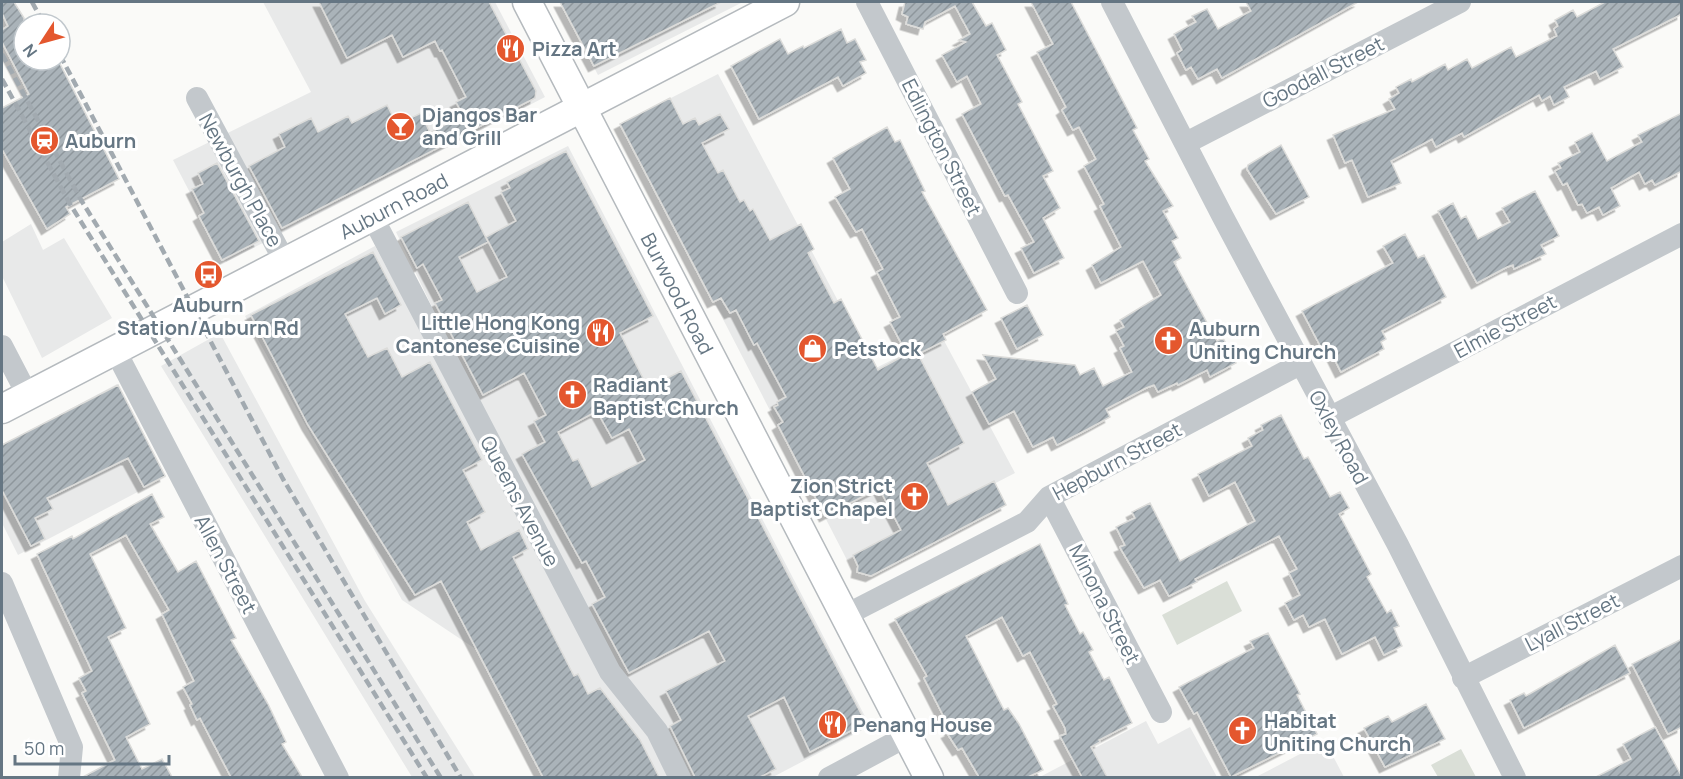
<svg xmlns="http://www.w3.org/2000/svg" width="1683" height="779" font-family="Manrope,sans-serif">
	<defs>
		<pattern id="building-hatch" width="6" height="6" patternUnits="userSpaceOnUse" patternTransform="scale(1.5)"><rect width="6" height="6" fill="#aab3b9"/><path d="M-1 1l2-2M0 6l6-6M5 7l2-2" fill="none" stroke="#8e969c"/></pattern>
		<filter id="shadow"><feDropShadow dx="-5.5" dy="5.5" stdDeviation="0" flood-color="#0004"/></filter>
	</defs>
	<rect width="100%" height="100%" fill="#fafaf8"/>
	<path fill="#e8e9e9" d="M263,2H495L545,97L226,262L173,160L311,92Z
		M560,2H743L598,75Z
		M718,74L874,369L941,335L1015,473L847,560L622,123Z
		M568,146L870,726L773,777H545L480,652L402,600L245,316L375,246L408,307L433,309L396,232Z
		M31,224L43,250L64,238L112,318L42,358L2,276V242Z
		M220,333L365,601L475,777H412L161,366Z
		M117,384L166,477L18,555L2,523V445Z
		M1146,721L1158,744L1190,727L1217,777L1038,778Z
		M1325,741L1344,777H1256Z"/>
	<path fill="#dadfd7" d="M1227,581L1242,611L1177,645L1162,615Z
		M1461,749L1476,777H1438L1431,765Z"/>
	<path fill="url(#building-hatch)" stroke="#dcdcda" stroke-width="1.5" fill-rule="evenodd" filter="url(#shadow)" d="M2,2H14L24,18V60H58L119,179L66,207L70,214L47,229L2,149V108L29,94L2,42V30L8,26L2,13Z
		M319,2H489L536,91L535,98L282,228L249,166L285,147L279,134L311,118L318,132L348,116L352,123L387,105L397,125L421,113L430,133L463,115L456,102L466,97L442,50L440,51L435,41L403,57L392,35L347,58Z
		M560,2H721L594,66Z
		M905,2H972L986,26L992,23L1006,50L997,55L1022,102L1018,104L1053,171L1043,176L1060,208L1043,218L1064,258L1034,273L1021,248L1034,242L1008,195L1005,196L962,114L981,104L967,76L957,82L942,55L966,42L959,40L970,34L955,6L925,22L923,29L906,24L908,17L902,14Z
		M1031,2H1071L1137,128L1133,130L1149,159L1145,161L1173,206L1163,211L1178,238L1172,241L1181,258L1174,262L1217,341L1223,338L1236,363L1210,377L1207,370L1178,385L1177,383L1158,392L1154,385L1146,388L1106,409L1110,417L1088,429L1057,445L1053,437L1033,447L1014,411L989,424L972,392L996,379L983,355L1075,365L1080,375L1094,368L1103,386L1132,372L1120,348L1124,346L1116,331L1124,327L1120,320L1161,295L1143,261L1101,283L1092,265L1121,247L1100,206L1104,204L1084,166L1096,159L1079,127L1073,130L1062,110L1066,107L1037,52L1053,44Z
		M1246,2H1358L1222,78L1217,69L1198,79L1191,67L1186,70L1177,53L1182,50L1174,34L1196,22L1192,16L1207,9L1218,29L1251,11Z
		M1605,2H1682V14L1613,49L1623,67L1600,79L1596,71L1564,87L1569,97L1554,105L1550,96L1542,101L1539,95L1464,137L1462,133L1436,147L1432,139L1391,161L1401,183L1368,197L1352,160L1345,163L1333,135L1395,109L1389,99L1399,93L1396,87L1411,79L1412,82L1445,64L1448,70L1467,59L1472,68L1511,47L1516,57L1557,36L1554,29L1558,26L1555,20L1573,10L1577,17Z
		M841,29L847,43L855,39L866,60L860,62L866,73L843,86L838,77L759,119L731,66L780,39L788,54L803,46L804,48Z
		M670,98L683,124L695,118L699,125L720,114L729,129L702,143L718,173L723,170L740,202L744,200L750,211L753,209L770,240L801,224L814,249L808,253L834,303L841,299L878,370L907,354L890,322L900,317L877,272L883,269L862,229L856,232L835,197L850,189L833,158L887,127L895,142L900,140L925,191L922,192L987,310L943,334L946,340L918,354L964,443L927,463L948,505L994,481L1006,505L871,576L857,572L858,566L853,555L901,530L879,488L825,516L778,425L783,422L774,407L778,405L777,402L786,397L757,343L754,345L736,310L730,313L721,298L713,302L620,124Z
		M1682,113V171L1655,185L1652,180L1645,184L1639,172L1611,188L1620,206L1603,215L1599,207L1587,213L1582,204L1578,205L1567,183L1563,185L1555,171L1561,168L1558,163L1580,152L1575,142L1592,133L1607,161L1642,142L1638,135Z
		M1281,145L1309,197L1276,214L1247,169L1248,165Z
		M566,151L653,316L620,333L648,388L681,371L866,723L810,752L784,697L748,716L776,769L760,777H695L670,726L681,720L666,691L725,661L709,631L629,673L592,604L605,597L586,561L582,563L522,454L545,442L534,421L546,415L524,373L483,395L435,303L442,300L423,264L417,268L401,237L468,202L488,242L459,257L477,292L507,277L486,237L516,221L501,192L510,188L507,182ZM597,411L612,438L629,429L645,460L592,487L578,459L573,461L558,432Z
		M217,163L259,241L222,260L199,216L204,213L192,189L203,184L198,173Z
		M1535,191L1559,236L1541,245L1546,254L1514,269L1513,265L1507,267L1477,283L1438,211L1453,203L1461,219L1466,216L1478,239L1510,222L1502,208Z
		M1405,234L1418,258L1424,255L1446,297L1382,331L1386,339L1381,342L1384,349L1341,372L1330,350L1324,353L1302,311L1393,263L1383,246Z
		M373,252L401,305L385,314L377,298L345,314L368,357L387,348L402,377L430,362L482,460L463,470L485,512L467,522L481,550L519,530L528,549L513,557L574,676L578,674L588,694L600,688L640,740L659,777H543L441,581L415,595L308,425L251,315Z
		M1027,305L1043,335L1017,349L1001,318Z
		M118,385L165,476L144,487L128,458L47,498L53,509L35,518L45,539L31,546L2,490V445Z
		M1281,415L1304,459L1308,457L1330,497L1340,492L1349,508L1339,514L1371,574L1367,577L1387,613L1391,610L1399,626L1394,628L1402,646L1384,655L1375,637L1342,654L1325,619L1309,627L1303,615L1294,620L1285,603L1300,595L1289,573L1297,569L1279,536L1195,579L1197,582L1169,596L1160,580L1144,588L1122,551L1120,547L1125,545L1116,527L1135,518L1132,512L1150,503L1180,561L1255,521L1235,482L1209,496L1198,474L1252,446L1248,438L1263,430L1261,425Z
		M152,494L164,517L150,524L178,572L196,561L236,638L231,640L268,704L286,742L282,744L302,777H231L200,718L197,720L190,705L192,704L183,687L194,681L162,614L169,610L126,535L90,554L126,628L108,637L150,724L126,737L142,769L162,759L172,777H83L115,760L82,693L86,691L79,678L92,671L37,554L72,536L73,539Z
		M1040,544L1068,604L1065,605L1080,634L1083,632L1093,650L1089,652L1104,680L1109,677L1132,723L1099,740L1100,742L1091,747L1107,777H1082L1060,736L1066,734L1065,728L1053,706L1057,704L1030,652L1023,656L1002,617L966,636L1004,710L1008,708L1019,724L1043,770L1028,777H979L962,748L958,750L947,733L951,731L924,678L927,676L895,619Z
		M1268,633L1300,694L1297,695L1317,734L1231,777L1197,712L1194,714L1179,687L1254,648L1250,641Z
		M1682,639V727L1668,734L1632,664Z
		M1615,645L1630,673L1524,728L1510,700L1524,693L1526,696Z
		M1426,704L1445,739L1385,767L1364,728L1388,716L1392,722Z
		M1655,727L1682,777H1596L1631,759L1623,744Z"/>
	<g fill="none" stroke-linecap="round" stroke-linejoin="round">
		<defs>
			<g id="major">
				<path id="s1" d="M527,2L929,778"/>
				<path id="s2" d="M2,409L785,2"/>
			</g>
		</defs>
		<use href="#major" stroke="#b5babe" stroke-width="31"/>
		<path stroke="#c3c8cc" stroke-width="22" d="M867,2L1017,293
			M1112,2L1223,217L1398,545L1515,778
			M197,98L285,262
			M1186,143L1460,2
			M372,216L610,672L657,731L680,778
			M2,346L28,396
			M115,350L338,778
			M1329,418L1682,234
			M1049,497L1161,712
			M2,583L72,747L69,778
			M844,616L1027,522L1049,497L1300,364
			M1463,678L1682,566
			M829,778L907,736"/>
		<use href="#major" stroke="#fff" stroke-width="28"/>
		<path stroke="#a2aab0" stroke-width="4.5" stroke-dasharray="9 4.5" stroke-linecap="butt" d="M32,2L44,24
			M2,54L81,200L441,778
			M60,55L283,479L461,778
			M2,79L70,204L427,778"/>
	</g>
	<defs>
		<symbol id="restaurant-disc" viewBox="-11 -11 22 22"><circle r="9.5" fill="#e4572e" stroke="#fff"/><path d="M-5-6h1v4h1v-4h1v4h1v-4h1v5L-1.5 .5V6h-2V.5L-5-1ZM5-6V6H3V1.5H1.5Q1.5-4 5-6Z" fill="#fff"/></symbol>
		<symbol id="bar-disc" viewBox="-11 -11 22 22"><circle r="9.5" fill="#e4572e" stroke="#fff"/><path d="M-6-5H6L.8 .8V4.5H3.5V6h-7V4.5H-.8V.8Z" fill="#fff"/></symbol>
		<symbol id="station-disc" viewBox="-11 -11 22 22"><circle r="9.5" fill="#e4572e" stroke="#fff"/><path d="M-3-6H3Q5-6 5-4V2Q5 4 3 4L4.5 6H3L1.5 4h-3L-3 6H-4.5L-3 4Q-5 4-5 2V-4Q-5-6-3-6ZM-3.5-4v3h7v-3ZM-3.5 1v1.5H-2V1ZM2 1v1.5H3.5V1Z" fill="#fff"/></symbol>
		<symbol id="bus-disc" viewBox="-11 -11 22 22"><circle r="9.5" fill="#e4572e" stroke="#fff"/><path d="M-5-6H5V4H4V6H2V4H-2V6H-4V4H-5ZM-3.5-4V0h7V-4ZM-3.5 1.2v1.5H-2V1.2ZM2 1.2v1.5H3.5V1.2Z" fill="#fff"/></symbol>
		<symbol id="church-disc" viewBox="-11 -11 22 22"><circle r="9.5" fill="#e4572e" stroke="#fff"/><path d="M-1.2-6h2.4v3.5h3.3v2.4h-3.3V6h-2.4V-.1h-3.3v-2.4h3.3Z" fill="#fff"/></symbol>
		<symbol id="shop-disc" viewBox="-11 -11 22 22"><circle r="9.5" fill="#e4572e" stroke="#fff"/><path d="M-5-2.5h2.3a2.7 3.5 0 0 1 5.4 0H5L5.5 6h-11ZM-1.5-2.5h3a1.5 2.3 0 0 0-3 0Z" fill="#fff"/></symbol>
	</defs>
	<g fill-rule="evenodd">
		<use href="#restaurant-disc" x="494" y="32" width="33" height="33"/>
		<use href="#bar-disc" x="384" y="110" width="33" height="33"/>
		<use href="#station-disc" x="28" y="124" width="33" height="33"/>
		<use href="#bus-disc" x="192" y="258" width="33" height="33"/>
		<use href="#restaurant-disc" x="584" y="316" width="33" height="33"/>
		<use href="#church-disc" x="1152" y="324" width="33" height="33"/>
		<use href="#shop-disc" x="796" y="332" width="33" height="33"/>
		<use href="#church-disc" x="556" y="378" width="33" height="33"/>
		<use href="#church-disc" x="898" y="480" width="33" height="33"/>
		<use href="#restaurant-disc" x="816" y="708" width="33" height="33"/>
		<use href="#church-disc" x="1226" y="714" width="33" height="33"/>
	</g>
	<g text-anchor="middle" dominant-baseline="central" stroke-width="6" stroke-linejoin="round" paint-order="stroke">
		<g font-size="20" font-weight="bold" fill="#657683" stroke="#fff" text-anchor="start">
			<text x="532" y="48">Pizza Art</text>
			<text x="422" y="114">Djangos Bar<tspan x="422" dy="23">and Grill</tspan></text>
			<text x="65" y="140">Auburn</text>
			<text x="208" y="304" text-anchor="middle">Auburn<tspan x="208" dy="23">Station/Auburn Rd</tspan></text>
			<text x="580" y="322" text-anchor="end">Little Hong Kong<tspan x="580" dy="23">Cantonese Cuisine</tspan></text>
			<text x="1189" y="328">Auburn<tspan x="1189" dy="23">Uniting Church</tspan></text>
			<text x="834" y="348">Petstock</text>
			<text x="593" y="384">Radiant<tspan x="593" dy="23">Baptist Church</tspan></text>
			<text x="893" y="485" text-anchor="end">Zion Strict<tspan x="893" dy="23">Baptist Chapel</tspan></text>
			<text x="1264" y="720">Habitat<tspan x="1264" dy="23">Uniting Church</tspan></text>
			<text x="853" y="724">Penang House</text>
		</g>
		<g font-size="20" fill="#657683" stroke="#fff">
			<text transform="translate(1323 72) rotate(-27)">Goodall Street</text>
			<text transform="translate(942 147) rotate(63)">Edlington Street</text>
			<text transform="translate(241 180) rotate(61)">Newburgh Place</text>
			<text stroke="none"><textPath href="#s2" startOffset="441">Auburn Road</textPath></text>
			<text stroke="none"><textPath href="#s1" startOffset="328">Burwood Road</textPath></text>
			<text transform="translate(1505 326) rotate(-28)">Elmie Street</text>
			<text transform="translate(1339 437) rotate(62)">Oxley Road</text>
			<text transform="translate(1117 461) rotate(-28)">Hepburn Street</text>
			<text transform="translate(520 501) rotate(62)">Queens Avenue</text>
			<text transform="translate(226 564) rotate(62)">Allen Street</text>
			<text transform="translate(1105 604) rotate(63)">Minona Street</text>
			<text transform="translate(1572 622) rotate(-27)">Lyall Street</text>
		</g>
	</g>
	<rect width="1683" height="779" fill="none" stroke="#657683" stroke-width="6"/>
	<g transform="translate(42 42) rotate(234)"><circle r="28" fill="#ffffff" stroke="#c1c8cd" stroke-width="1.5"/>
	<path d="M0-4.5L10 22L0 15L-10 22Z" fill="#e4572e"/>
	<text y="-9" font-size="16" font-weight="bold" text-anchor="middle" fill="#657683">N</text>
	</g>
	<path d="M15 755v9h154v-9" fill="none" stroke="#657683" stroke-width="3"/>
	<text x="24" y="755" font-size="18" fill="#657683" stroke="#ffffff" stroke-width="4.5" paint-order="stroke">50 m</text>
</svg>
